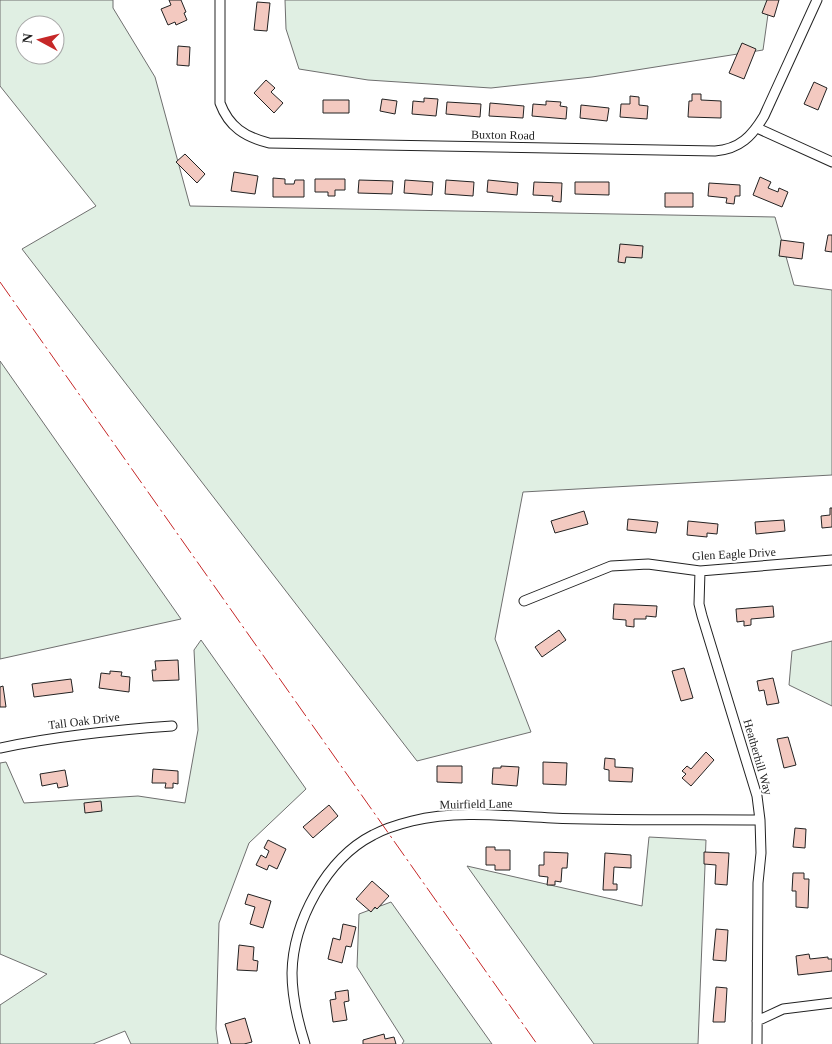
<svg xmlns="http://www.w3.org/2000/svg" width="832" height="1044" font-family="'Times New Roman',serif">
	<rect width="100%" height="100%" fill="#fff"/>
	<path fill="#e0efe3" stroke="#6f6f6f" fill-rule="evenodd" d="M0,0H113V8L155,77L190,206L775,217L794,285L832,290V475L523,492L495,639L531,732L417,761L22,249L96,206L0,86ZM25,25H55V55H25Z
		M285,0H770L763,50L592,77L491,88L368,80L299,69L286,29Z
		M0,361L181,619L0,659Z
		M201,640L306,789L249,843L219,923L216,1029L218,1044H131L125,1031L93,1044H0V1005L47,974L0,954V763L6,762L24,803L138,796L185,803L198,730L194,650Z
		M832,641V706L789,685L792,651Z
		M649,837L706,840L698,1044H594L467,866L642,906Z
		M391,902L492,1044H402L404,1041L357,967L359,914Z"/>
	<path fill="#f3c9c0" stroke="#222" d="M169,0H181L186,12L184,13L187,20L176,25L175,22L168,25L161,9L171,5Z
		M767,0H779L774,17L762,13Z
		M257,2L270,3L267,31L254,30Z
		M742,43L756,49L744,79L729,73Z
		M178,46L190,47L189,66L177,65Z
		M266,80L275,88L271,92L283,103L274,113L254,93Z
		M814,82L827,88L818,110L804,104Z
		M692,94H701V100L721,101V118L688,117L689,101H692Z
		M630,96L639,97V105L648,106L647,119L620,117L621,104H630Z
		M424,98L438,99L436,116L412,114L413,101L424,102Z
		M382,99L397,101L395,114L380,111Z
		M323,100H349V113H323Z
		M546,101L561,102L560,106L567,107L566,119L532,116L533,104L546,105Z
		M447,102L481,104L480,117L446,114Z
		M490,103L524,106L523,118L489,116Z
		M581,105L609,108L607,121L580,118Z
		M185,154L205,174L197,183L176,162Z
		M234,172L258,176L255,194L231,191Z
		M760,177L771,182L768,188L778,192L779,188L788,192L782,207L753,195Z
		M273,178L285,179V184H294L295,180H304V197H273Z
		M315,179H345V190H335V196H328V192H315Z
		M359,180L393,181L392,194L358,193Z
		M405,180L433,182L432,195L404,193Z
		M446,180L474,182L473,196L445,194Z
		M488,180L518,183L517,195L487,192Z
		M534,182L562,183L561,202L552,201L553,196L533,195Z
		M575,182H609V195L575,194Z
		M709,183L740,185V196H735L734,204L726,203L727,198L708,196Z
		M665,193H693V207H665Z
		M828,235H832V252L825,251Z
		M781,240L804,243L802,259L779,256Z
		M620,244L643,246L642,258L626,257L625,263L618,262Z
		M830,508H832V527L822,528L821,516L830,515Z
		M584,511L588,524L555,533L551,521Z
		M628,519L658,522L656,533L627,530Z
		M784,520L785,531L756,534L755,522Z
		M688,521L718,524L717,534L707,533V537L687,535Z
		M614,604L657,606L656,617L646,616V619H634V627L626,626V620L613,619Z
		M773,606L774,617L751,619V625L744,626V621L737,622L736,609Z
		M559,630L566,640L542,657L535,647Z
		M178,660L179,680L153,681L152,670H156L155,661Z
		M684,668L693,698L681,701L672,671Z
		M110,671L122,672L121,676L130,677L129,692L99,688L101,673L110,674Z
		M773,678L779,703L767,705L764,690L759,691L757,681Z
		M71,679L73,692L34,697L32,684Z
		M3,686L6,707H0V687Z
		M788,737L796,765L784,768L777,739Z
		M706,752L714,760L691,786L682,778L686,774L682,771L687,766L691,769Z
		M605,758L615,759V767L633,768L632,782L609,781V770L604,769Z
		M543,762L567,763L566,785L543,784Z
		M437,766H462V783L437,782Z
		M501,766L519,767L517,786L492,784L493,768H501Z
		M153,769L178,771V784L173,783V788H165L166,783H152Z
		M65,770L68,786L58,788L57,783L42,786L40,774Z
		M101,801L102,811L85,813L84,803Z
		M329,805L338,816L313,838L303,827Z
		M795,828L806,829L805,848L793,847Z
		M268,840L286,849L277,869L269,865L267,870L256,865L261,855L266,858L269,851L264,848Z
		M486,847H495V850H510V870H495V865H486Z
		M544,852L568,853L567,868H562L561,882L555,881V885H547L548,877L539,876V865H544Z
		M704,852L729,853L727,885L715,884L716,865L704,864Z
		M605,853L631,855V868L614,867L613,884H617V890H603Z
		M793,873H804V879H809L808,908L796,907V891H792Z
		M372,881L389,896L377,909L375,907L371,912L356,899Z
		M248,894L271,901L263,928L250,924L255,907L245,904Z
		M343,924L356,927L351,947L346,946L342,963L328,959L333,938L340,940Z
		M716,929L728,930L726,961L713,960Z
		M239,945L254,947L253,960L258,961L257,971L237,970Z
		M809,954L810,959L828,957V959H832V971L798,975L796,956Z
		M716,987L727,988L725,1022H713Z
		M348,990L349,1001L344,1002L347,1020L333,1022L330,1000L336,999L335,992Z
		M245,1018L252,1042L244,1044H231L225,1024Z
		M384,1034L385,1039L394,1037L396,1044H363V1040Z"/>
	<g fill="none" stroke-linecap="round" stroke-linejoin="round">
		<defs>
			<path id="minor" d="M220,0V103C229,127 245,137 269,143L715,151C740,149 752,136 764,116L817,0
				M757,128L832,162
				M700,571L699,604L702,616L757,796L760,820L761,853L758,883L757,1044
				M524,601L611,566L648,564L700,571L832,560
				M0,748C57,736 114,730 172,726
				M757,1021L783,1009L832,1003
				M305,1044C298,1022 292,996 292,973C293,922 326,859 373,835C384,829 400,824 412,821C458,810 506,816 552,818C621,821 691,819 760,820"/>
		</defs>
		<use href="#minor" stroke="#222" stroke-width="11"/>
		<use href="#minor" stroke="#fff" stroke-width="9"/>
		<path stroke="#c62828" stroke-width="1" stroke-dasharray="18 4 2.5 4" stroke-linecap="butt" d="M0,282L537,1044"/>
	</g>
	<g text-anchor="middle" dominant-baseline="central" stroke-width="4" stroke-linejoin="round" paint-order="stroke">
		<g font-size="12" fill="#222" stroke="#fff">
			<text transform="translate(503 135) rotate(1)">Buxton Road</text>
			<text transform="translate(734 554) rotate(-3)">Glen Eagle Drive</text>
			<text transform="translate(84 721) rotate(-7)">Tall Oak Drive</text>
			<text transform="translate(758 757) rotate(74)">Heatherhill Way</text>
			<text transform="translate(476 804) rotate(-1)">Muirfield Lane</text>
		</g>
	</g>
	<g transform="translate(40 40) rotate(277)"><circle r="24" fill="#ffffff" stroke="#a7a7a7"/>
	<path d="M0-4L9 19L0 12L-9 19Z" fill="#c62828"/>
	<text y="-8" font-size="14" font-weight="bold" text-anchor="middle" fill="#222222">N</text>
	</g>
</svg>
